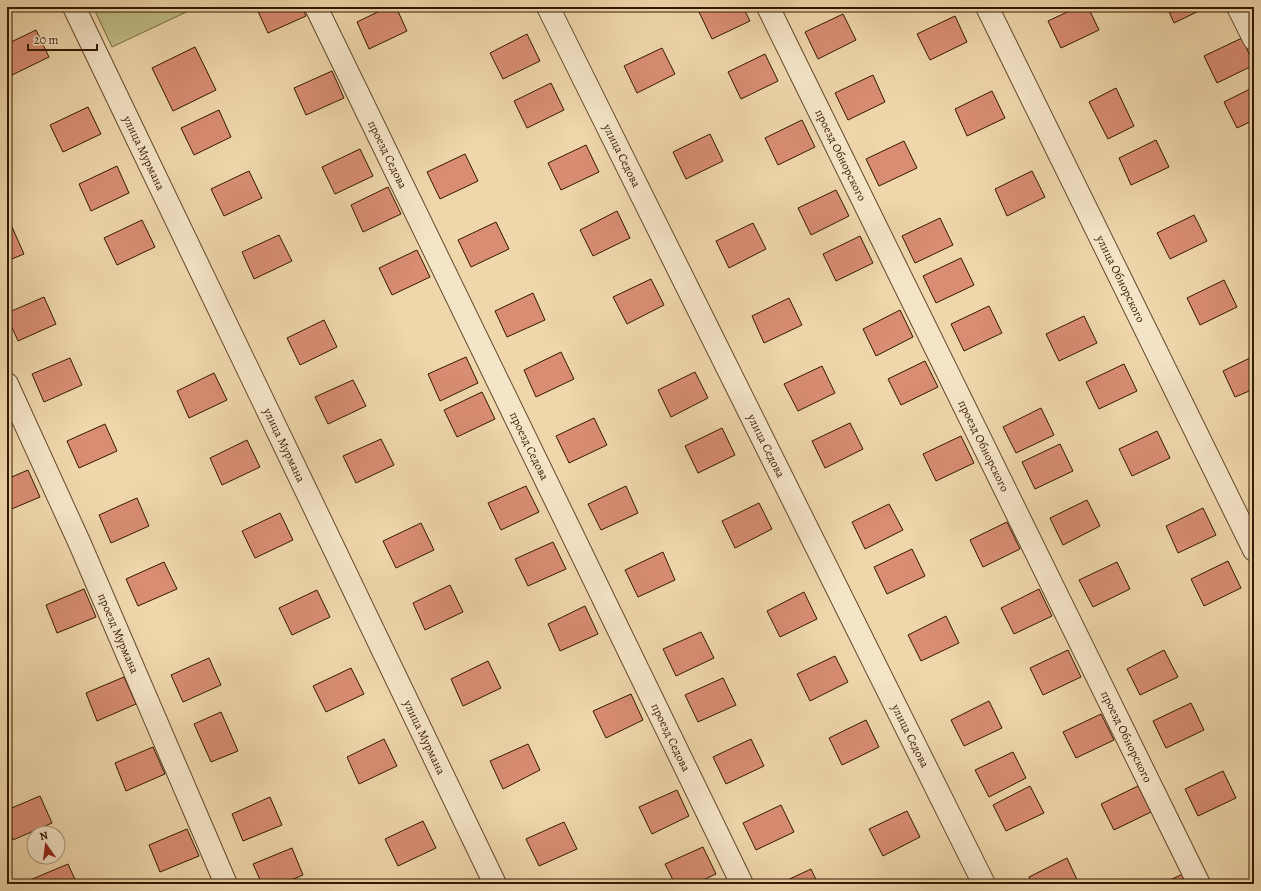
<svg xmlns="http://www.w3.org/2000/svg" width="1261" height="891" font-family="Alegreya,serif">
	<rect width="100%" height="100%" fill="#efd7ab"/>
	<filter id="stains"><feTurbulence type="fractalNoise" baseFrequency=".005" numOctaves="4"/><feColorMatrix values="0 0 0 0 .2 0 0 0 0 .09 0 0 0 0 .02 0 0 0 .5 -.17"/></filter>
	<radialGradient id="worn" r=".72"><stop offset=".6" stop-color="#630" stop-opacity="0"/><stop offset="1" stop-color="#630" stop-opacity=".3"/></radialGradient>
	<path fill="#bfbd85" stroke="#7a6a42" d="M93,7H197L112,47Z"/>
	<path fill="#d98d73" stroke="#341800" d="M256,7H302L306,16L268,33Z
		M350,7H364L353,12Z
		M388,7H396L407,31L369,49L357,22Z
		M710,7H743L750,21L712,39L699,12Z
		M1078,7H1088L1099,30L1061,48L1048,21Z
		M1167,7H1207L1174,23Z
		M843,14L856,40L818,59L805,32Z
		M955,16L967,42L930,60L917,34Z
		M36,30L49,57L12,75L7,65V44Z
		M527,34L540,61L503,79L490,53Z
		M1242,38L1254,65L1217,83L1204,56Z
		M195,47L216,90L173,111L152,68Z
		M662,48L675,74L637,93L624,66Z
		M765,54L778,81L741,99L728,72Z
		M332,71L344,98L306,115L294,88Z
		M873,75L885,102L848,120L835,93Z
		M551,83L564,110L527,128L514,101Z
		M1254,87V120L1237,128L1224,102Z
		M1116,88L1134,126L1108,139L1089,102Z
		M992,91L1005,118L967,136L955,109Z
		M88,107L101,134L63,152L50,125Z
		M219,110L231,137L194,155L181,128Z
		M802,120L815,147L778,165L765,138Z
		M710,134L723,161L686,179L673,152Z
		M1156,140L1169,167L1131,185L1119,158Z
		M904,141L917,168L879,186L866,159Z
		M586,145L599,172L561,190L548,163Z
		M360,149L373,176L335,194L322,167Z
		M465,154L478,181L440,199L427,172Z
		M117,166L129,193L91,211L79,184Z
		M249,171L262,198L224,216L211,189Z
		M1032,171L1045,197L1007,216L995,189Z
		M388,187L401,214L363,232L351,205Z
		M836,190L849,216L811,235L798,208Z
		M617,211L630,238L593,256L580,230Z
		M1194,215L1207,241L1170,259L1157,233Z
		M940,218L953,245L915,263L902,236Z
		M142,220L155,247L117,265L104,238Z
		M496,222L509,249L471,267L458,240Z
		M753,223L766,249L729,268L716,241Z
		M12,227L24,254L7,261V229Z
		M279,235L292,261L254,279L242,252Z
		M860,236L873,263L836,281L823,254Z
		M417,250L430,277L392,295L379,268Z
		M961,258L974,285L936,303L923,276Z
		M651,279L664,305L627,324L613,297Z
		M1224,280L1237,307L1200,325L1187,298Z
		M533,293L545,320L507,337L495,311Z
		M44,297L56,324L18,341L7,316V313Z
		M789,298L802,325L764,343L752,316Z
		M989,306L1002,333L964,351L951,324Z
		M900,310L913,337L876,356L863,329Z
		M1084,316L1097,343L1059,361L1046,334Z
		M324,320L337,347L300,365L287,338Z
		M561,352L574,379L536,397L524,370Z
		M1254,356V389L1235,397L1223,371Z
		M466,357L478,383L440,401L428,374Z
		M70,358L82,385L44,402L32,374Z
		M925,361L938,387L901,405L888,379Z
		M1124,364L1137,391L1099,409L1086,382Z
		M822,366L835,393L798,411L784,384Z
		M695,372L708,398L671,417L658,390Z
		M214,373L227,400L189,418L177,391Z
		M353,380L366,406L328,424L315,397Z
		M482,392L495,419L457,437L444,410Z
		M1041,408L1054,435L1016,453L1003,427Z
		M594,418L607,445L569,463L556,436Z
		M850,423L863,449L825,468L812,441Z
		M105,424L117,451L79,468L67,441Z
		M722,428L735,455L698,473L685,446Z
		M1157,431L1170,458L1132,476L1119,449Z
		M961,436L974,463L936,481L923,454Z
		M381,439L394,465L356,483L343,456Z
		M247,440L260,467L222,485L210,458Z
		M1060,444L1073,471L1035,489L1022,462Z
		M28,470L40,497L7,511V479Z
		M526,486L539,512L501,530L488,503Z
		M626,486L638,513L601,530L588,504Z
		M137,498L149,526L111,543L99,515Z
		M1087,500L1100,526L1063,545L1050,518Z
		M759,503L772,529L735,548L722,521Z
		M889,504L903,530L865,549L852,522Z
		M1203,508L1216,535L1178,553L1166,526Z
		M280,513L293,540L255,558L242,531Z
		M1007,522L1020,549L983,567L970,540Z
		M421,523L434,550L396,568L383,541Z
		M553,542L566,569L528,586L515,559Z
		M912,549L925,576L887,594L874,567Z
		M663,552L675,580L638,597L625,570Z
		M1228,561L1241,588L1204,606L1191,579Z
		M164,562L177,589L138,606L126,579Z
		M1117,562L1130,589L1093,607L1079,580Z
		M450,585L463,612L425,630L413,603Z
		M84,589L96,617L57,633L46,605Z
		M1039,589L1052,616L1014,634L1001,608Z
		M317,590L330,617L292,635L279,608Z
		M804,592L817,619L780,637L767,611Z
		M585,606L598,634L560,651L548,624Z
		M946,616L959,643L921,661L908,635Z
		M701,632L714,658L676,676L663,649Z
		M1068,650L1081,677L1043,695L1030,668Z
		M1164,650L1178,677L1140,695L1127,669Z
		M835,656L848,682L810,701L797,674Z
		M209,658L221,685L183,702L171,675Z
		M488,661L501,688L463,706L451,679Z
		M351,668L364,694L326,712L313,686Z
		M124,677L136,704L97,721L86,693Z
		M723,678L736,705L698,722L685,695Z
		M631,694L643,720L606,738L593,711Z
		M989,701L1002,728L964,746L951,720Z
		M1191,703L1204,730L1166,748L1153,721Z
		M221,712L238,751L211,762L194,724Z
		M1101,714L1114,740L1076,758L1063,732Z
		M866,720L879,747L842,765L829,738Z
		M384,739L397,766L359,784L347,757Z
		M751,739L764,766L726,784L713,757Z
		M528,744L540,770L503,789L490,761Z
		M153,747L165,774L126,791L115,763Z
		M1013,752L1026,778L989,797L975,770Z
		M1223,771L1236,798L1198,816L1185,789Z
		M1030,786L1044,813L1006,831L993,805Z
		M1138,786L1151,812L1114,830L1101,804Z
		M677,790L689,816L652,834L639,807Z
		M40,796L52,823L13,840L7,824V810Z
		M270,797L282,825L243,841L232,814Z
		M781,805L794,832L756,850L743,823Z
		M907,811L920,837L883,856L869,829Z
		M423,821L436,848L398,866L385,839Z
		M564,822L577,849L539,866L526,839Z
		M187,829L199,856L160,872L149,845Z
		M703,847L716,874L694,884H675L665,864Z
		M292,848L303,875L282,884H262L253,864Z
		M1067,858L1079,884H1033L1029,877Z
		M68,864L77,884H31L30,880Z
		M811,869L818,884H779Z
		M1183,874L1188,884H1161Z"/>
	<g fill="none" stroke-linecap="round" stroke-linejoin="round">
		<defs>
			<g id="minor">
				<path id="s1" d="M74,7L495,884"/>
				<path id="s2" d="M316,7L742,884"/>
				<path id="s3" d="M548,7L984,884"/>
				<path id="s4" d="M768,7L1199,884"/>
				<path id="s5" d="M987,7L1254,550"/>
				<path d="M1238,7L1254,39"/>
				<path id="s6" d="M7,384L80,544L226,884"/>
			</g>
		</defs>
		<use href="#minor" stroke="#63482b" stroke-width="24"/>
		<use href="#minor" stroke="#f5e5c8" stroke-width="22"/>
	</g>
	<g text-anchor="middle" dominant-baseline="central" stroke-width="4" stroke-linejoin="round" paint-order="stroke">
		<g font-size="12" fill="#341800" stroke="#f5e5c8">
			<text stroke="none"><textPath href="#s1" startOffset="162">улица Мурмана</textPath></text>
			<text stroke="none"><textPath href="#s2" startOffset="164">проезд Седова</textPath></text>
			<text stroke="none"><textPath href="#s3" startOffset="166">улица Седова</textPath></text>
			<text stroke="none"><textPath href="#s4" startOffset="165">проезд Обнорского</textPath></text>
			<text stroke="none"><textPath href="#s5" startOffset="303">улица Обнорского</textPath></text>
			<text stroke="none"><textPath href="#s1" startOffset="486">улица Мурмана</textPath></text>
			<text stroke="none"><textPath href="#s2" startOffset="488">проезд Седова</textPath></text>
			<text stroke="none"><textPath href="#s3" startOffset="490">улица Седова</textPath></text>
			<text stroke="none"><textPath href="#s4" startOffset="489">проезд Обнорского</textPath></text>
			<text stroke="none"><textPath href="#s6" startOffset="273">проезд Мурмана</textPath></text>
			<text stroke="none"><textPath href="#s3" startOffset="814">улица Седова</textPath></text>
			<text stroke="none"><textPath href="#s4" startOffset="813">проезд Обнорского</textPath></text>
			<text stroke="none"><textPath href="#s2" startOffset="812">проезд Седова</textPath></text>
			<text stroke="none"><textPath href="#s1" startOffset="810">улица Мурмана</textPath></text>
		</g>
	</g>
	<rect width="1261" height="891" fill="none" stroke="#efd7ab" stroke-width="24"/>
	<rect x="8" y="8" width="1245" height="875" fill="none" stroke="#341800" stroke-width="2"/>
	<rect x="12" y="12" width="1237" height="867" fill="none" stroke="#341800"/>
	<g transform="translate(46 845) rotate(346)"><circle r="19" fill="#f5e5c8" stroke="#a89378"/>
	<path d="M0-3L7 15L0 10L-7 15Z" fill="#8f2418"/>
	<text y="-6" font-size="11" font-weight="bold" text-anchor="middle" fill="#341800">N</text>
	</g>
	<path d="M28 44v6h69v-6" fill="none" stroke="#341800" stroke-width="2"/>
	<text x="34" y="44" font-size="12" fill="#341800" stroke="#f5e5c8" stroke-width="3" paint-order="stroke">20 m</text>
	<rect width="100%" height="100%" filter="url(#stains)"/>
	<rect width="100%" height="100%" fill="url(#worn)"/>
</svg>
